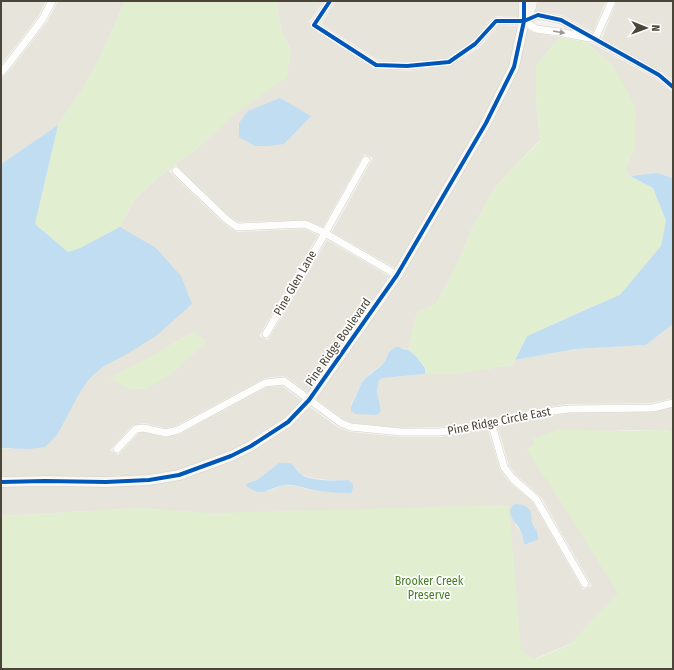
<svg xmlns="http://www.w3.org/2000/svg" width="674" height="670" font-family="'Fira Sans Condensed',sans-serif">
	<rect width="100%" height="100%" fill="#f4f2ee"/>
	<path fill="#e7e4dc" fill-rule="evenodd" d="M1,1H46L37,18L1,65Z
		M58,1H125L98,62L82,90L58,125L1,164V78L10,70L47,22Z
		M277,1H324L309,22L311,28L373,68L376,69L407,71L450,66L479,48L499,25L518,26L509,66L482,121L395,268L332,232L373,158L364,154L323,227L305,220L239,222L229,216L176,165L169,171L222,222L234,231L238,232L304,229L318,235L259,336L268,340L327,240L389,276L308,393L287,377L283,376L265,378L175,426L166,428L144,423L135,425L132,426L110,450L118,455L139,433L143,432L164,437L180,434L267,387L282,386L302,401L284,418L248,442L228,452L178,470L149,475L106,477L1,478V448L11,449L79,394L90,378L104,366L122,357L120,227L119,228L135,199L162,174L194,151L232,116L291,51L282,33L278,12ZM193,332L206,341L191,355L159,352Z
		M336,1H519V17L497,16L492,18L472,41L447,58L407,62L378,60L321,24Z
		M538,1H606L593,32L562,15L539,11L535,12L537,8Z
		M617,1H673V80L662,72L602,38Z
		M527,29L535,33L565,38H559L536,66V99L540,140L495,187L472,229L458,262L436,304L417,313L408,350H405L401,348L388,354L382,365L370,373L363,381L359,387L356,395L351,404L365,414L377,415L380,405L377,390L379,380L383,378L426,374H453L485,369L512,365L515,360L575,349L646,345L673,324V398L652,403L568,404L535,409L505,415L491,420L440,427L401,428L352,423L343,419L316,399L404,273L491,125L518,69Z
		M586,42L593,44L656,79L673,93V178L657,173L629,176L626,169L635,146L613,66Z
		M310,407L337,427L350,432L400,437H440L488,430L500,470L509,482L532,501L583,590L592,586L541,497L517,476L509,465L498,428L508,424L537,418L569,413L653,412L673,407V433L666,430H625L558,435L580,510L625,594L579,640L525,663L389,520L203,513L140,508L1,516V487L180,479L291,426ZM279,463H291L301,474L307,477L329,480L338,481L348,480L350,493L322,491L311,490L296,486L286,485L281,486L268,491L248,483L257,480ZM530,512L532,523L536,528L535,541L524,545L521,532L515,524Z"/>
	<path fill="#e1eecf" d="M125,1H277L278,12L282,33L291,51L287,77L232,116L194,151L162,174L135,199L119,228L80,248L68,252L35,224L58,125L82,90L98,62Z
		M559,38H565L586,42L613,66L636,108L635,146L626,169L629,176L653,188L666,221L661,246L620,296L593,306L527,336L512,365L453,374H425V367L416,356L408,350L417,313L436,304L458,262L472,229L495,187L540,141L536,98V66Z
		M193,332L207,341L191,355L173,373L146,389H130L110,378L159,352Z
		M559,429L612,431L666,430L673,433V669H1V516L139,508L210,513L509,505L521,651L536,659L569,645L618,593L547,480L544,477L526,449L534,445V438Z"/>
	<path fill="#c0ddf1" d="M280,98L311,116L284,144L268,146H255L239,137V123L248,111Z
		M58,125L35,224L68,252L80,248L120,227L156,248L181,276L192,304L156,336L122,357L104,366L90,378L79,394L57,435L45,447L29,449L1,448V164Z
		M657,173L673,178V324L646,345L575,349L515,360L527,336L594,306L620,295L661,246L666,221L653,188L630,176Z
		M398,347L405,350H408L416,356L425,368V374L383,378L379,380L377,391L381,411L377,415L356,414L351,411C351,405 353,401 356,396C360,385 362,380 372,373C375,370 379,368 382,365C388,358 387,349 398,347Z
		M279,463H291C295,467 298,472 302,475C310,481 338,481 348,480L353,484V488L351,493C338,493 325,492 313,490C303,488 294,484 285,485C268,487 265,499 246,486L248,483L257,480Z
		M515,504C522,505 528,505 531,513C532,516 531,520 532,523C536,530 538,530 538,539L537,540L524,545C523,541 523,536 521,532C518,523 502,513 515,504Z"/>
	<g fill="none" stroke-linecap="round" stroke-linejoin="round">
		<defs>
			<path id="street" d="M330,1L314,25L376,65L407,66L449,62L475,44L496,21H524L538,15L561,20L659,75L673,87
				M524,21L536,29L559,32L589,38
				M595,39L612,1
				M1,72L6,67L42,20L52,1
				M176,171L226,219L237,227L305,224L325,233L397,275
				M266,334L325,233L366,160
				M492,425L504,467L513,479L536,499L585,584
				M117,449L136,429L143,428L166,433L178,430L265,383L284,381L341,423L351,427L401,432H440L492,425L507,420L536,413L569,409L653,408L673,403"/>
			<path id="secondary" d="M525,20L531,7L532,1
				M1,482L45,481L106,482L149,480L179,475L231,456L251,446L288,422L309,400L397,275L486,123L514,67L524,21V1"/>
		</defs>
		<use href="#street" stroke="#d2d0cb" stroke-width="8"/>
		<use href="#secondary" stroke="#d3cfc5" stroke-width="11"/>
		<use href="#street" stroke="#fdfdfc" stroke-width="7"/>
		<use href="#secondary" stroke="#f7f6f1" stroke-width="10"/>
		<defs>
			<path id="cycleway" d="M330,1L314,25L376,65L407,66L449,62L475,44L496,21H524L538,15L561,20L659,75L673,87
				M1,482L45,481L106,482L149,480L179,475L231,456L251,446L288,422L309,400L397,275L486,123L514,67L524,21V1"/>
		</defs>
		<use href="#cycleway" stroke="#fff" stroke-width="6"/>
		<use href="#cycleway" stroke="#0057b8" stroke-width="4"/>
	</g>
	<defs><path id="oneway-solid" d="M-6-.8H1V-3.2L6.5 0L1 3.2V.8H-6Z"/></defs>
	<use fill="#9b9791" href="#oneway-solid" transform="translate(559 32) rotate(10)"/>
	<g text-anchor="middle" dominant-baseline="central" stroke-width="3.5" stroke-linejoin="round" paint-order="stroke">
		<g font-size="12" fill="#4b4439" stroke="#fff">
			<text transform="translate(295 283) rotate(-60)">Pine Glen Lane</text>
			<text transform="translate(338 342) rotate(-55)">Pine Ridge Boulevard</text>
			<text transform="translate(499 421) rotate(-11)">Pine Ridge Circle East</text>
		</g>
		<g font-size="12" fill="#4a7f2a" stroke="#fff">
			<text x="429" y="581">Brooker Creek<tspan x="429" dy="14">Preserve</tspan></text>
		</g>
	</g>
	<rect width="674" height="670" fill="none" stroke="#4b4439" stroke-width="4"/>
	<g transform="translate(646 28) rotate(91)" stroke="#ffffff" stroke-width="3" paint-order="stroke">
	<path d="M0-3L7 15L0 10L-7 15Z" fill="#4b4439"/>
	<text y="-6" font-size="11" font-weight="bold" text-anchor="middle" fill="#4b4439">N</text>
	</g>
</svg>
